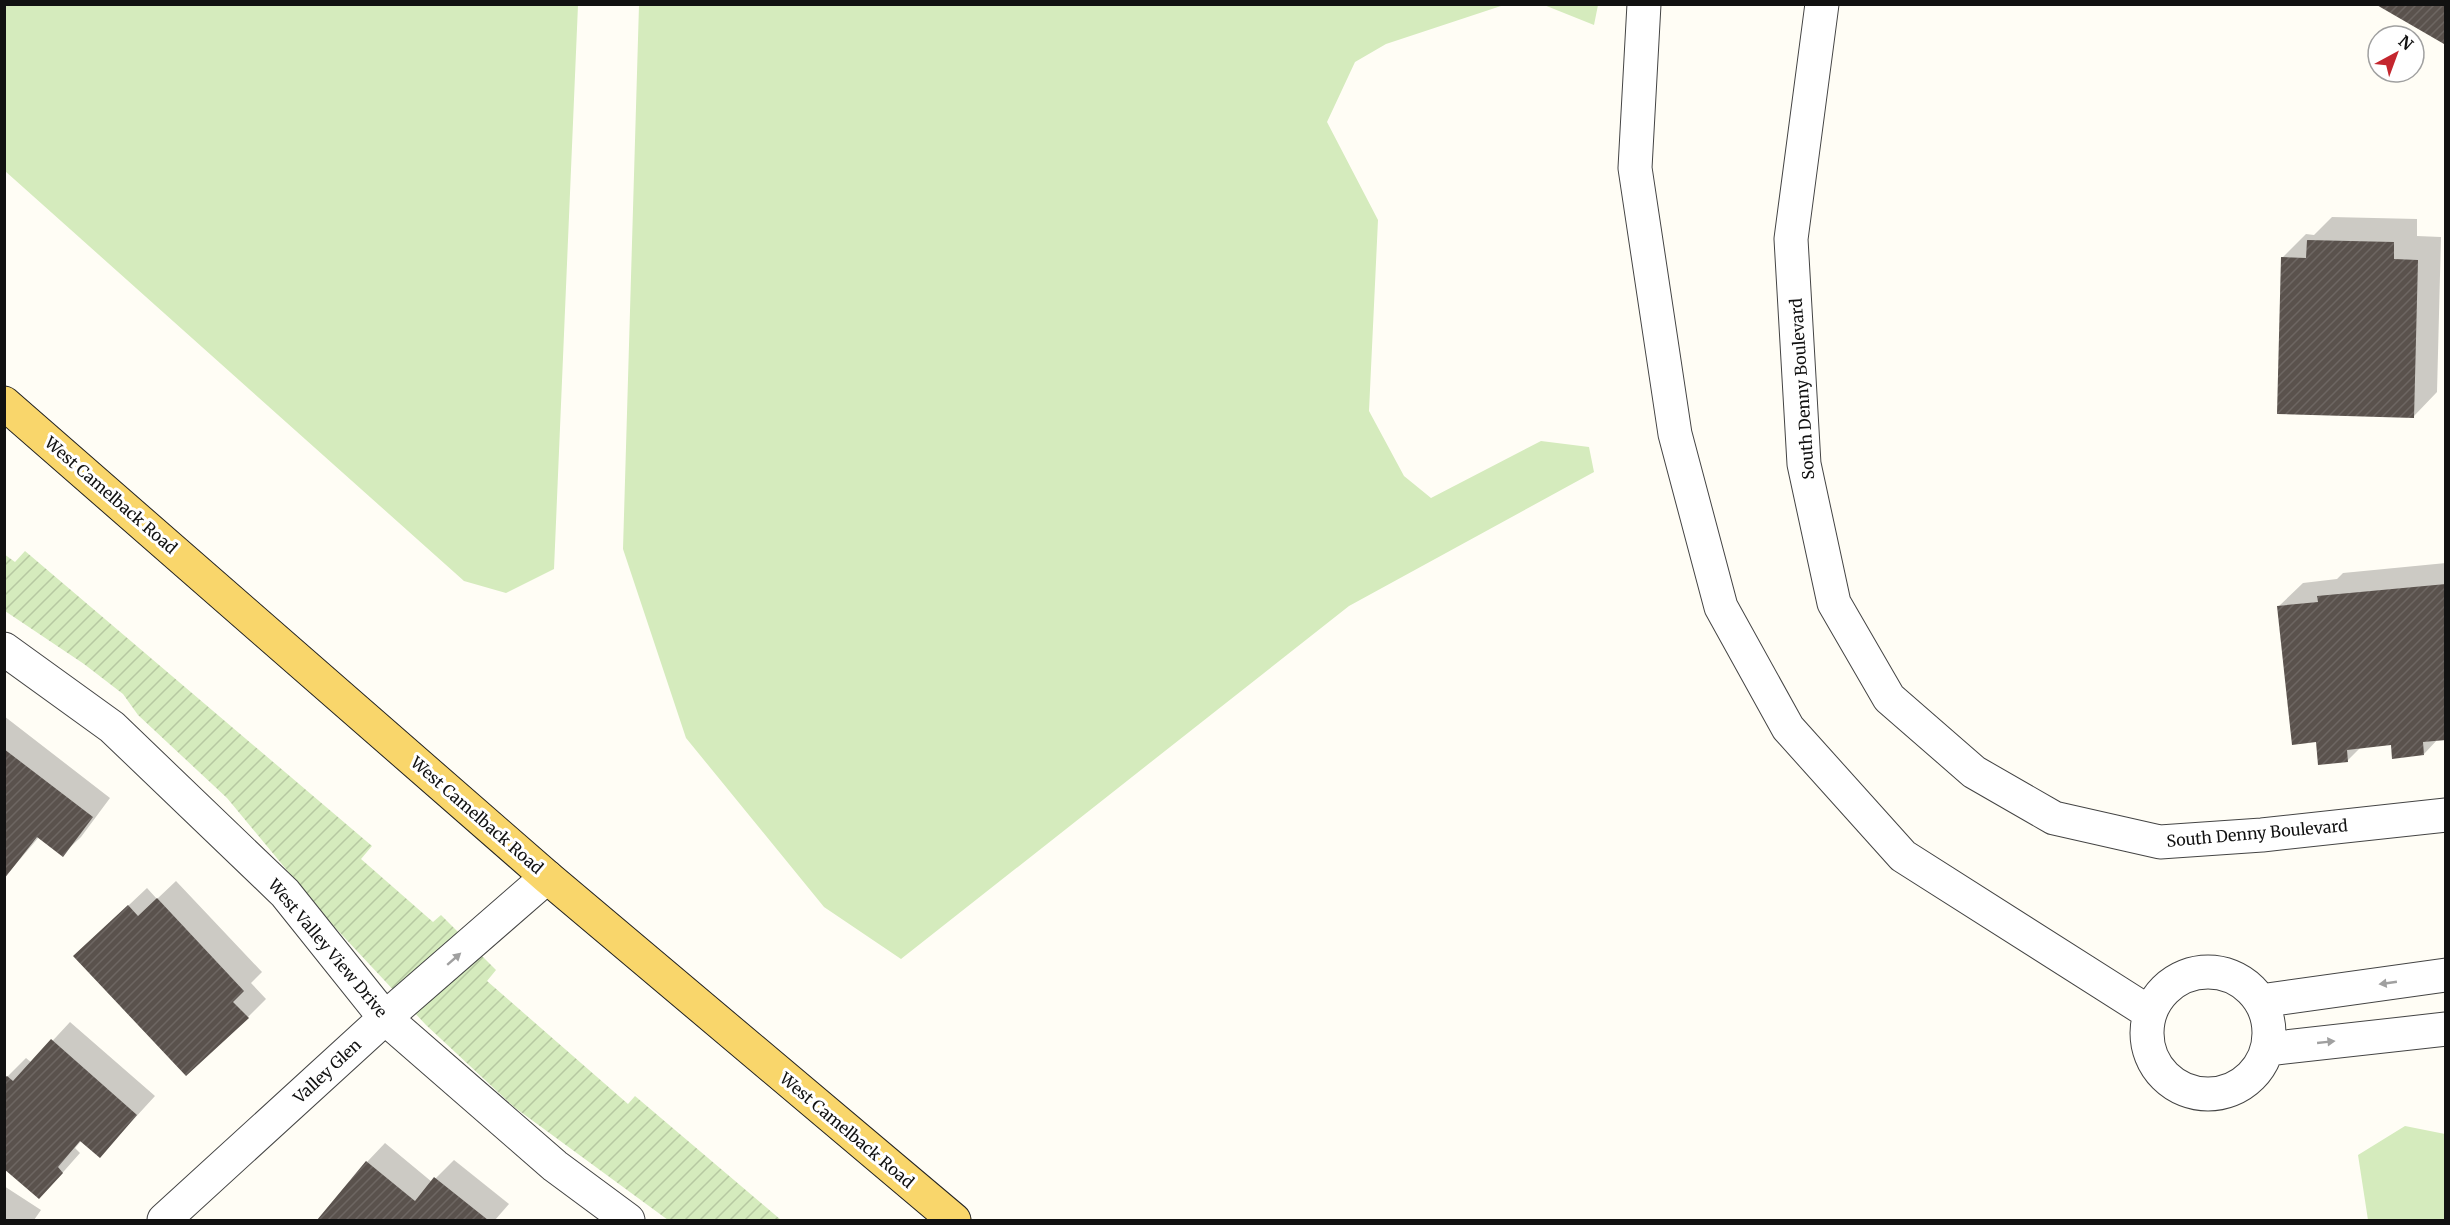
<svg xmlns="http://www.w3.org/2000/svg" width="2450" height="1225" font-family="Merriweather,serif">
	<defs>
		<pattern id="garden-furrows" width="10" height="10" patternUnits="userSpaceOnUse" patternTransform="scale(1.5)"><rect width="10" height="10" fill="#d5ebbd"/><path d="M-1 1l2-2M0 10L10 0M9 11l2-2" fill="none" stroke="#b6c8a1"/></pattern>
		<pattern id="building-hatch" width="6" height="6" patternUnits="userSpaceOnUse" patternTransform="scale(1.5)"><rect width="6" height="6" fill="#5a524d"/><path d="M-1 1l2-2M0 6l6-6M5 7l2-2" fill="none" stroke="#6d6662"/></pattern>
	</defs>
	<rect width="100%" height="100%" fill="#fffdf5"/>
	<path fill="#d5ebbd" d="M5,4L578,5L554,569L506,593L464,581L5,171Z
		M639,5H1504L1386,44L1355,62L1327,122L1378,220L1369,411L1404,476L1431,498L1541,441L1589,447L1594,472L1349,606L901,959L824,907L686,738L623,549Z
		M1544,5H1598L1594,25Z
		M2405,1126L2445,1134V1220H2368L2358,1155Z"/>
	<path fill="url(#garden-furrows)" d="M25,551L372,846L361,859L433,922L441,915L496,970L487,981L628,1104L635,1096L781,1220H668L514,1107L426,1025L329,921L227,798L138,715L123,694L84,664L5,611L4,554L15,562Z"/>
	<path fill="#0003" d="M2332,217L2417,219V236L2441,237L2437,392L2414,416L2282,258L2306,234L2314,235Z
		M2446,563V739H2438L2424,754L2392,743L2361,747L2347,761L2318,741L2279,606L2303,583L2337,579L2343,573Z
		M4,716L110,798L81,837L62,855L39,837L4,878Z
		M176,881L262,972L251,983L266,999L248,1017L94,938L147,888L157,899Z
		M70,1022L155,1096L100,1156L82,1140L75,1148L80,1153L57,1179L4,1080L26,1058L32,1063Z
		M385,1143L432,1182L454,1160L509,1204L495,1220H319L367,1162Z
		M4,1186L41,1210L34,1220H4Z"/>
	<path fill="url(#building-hatch)" d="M2375,4H2446V41L2444,44Z
		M2307,240L2394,242V259L2418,260L2414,418L2277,414L2281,257L2306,258Z
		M2446,584V740L2423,742L2424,755L2392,759L2391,745L2347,750L2348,762L2318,765L2316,742L2292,745L2277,606L2318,602L2317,596Z
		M4,749L93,817L63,857L37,837L4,879Z
		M157,898L244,991L233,1002L249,1018L186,1076L73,956L128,905L138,916Z
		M51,1039L137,1115L100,1158L80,1141L58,1167L63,1173L39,1199L4,1169V1078L7,1076L13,1081Z
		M366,1161L415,1201L434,1177L488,1220H317Z"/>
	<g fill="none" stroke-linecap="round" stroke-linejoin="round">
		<defs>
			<path id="minor" d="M1644,4L1635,168L1675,434L1721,607L1788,728L1903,856L2150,1013
				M1822,4L1791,239L1804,464L1834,603L1889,698L1974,772L2054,818L2160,842L2262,835L2446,815
				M4,649L112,727L285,893L385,1018L555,1166L628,1220
				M2147 1033a61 61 0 1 1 122 0a61 61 0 1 1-122 0Z
				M2260,1001L2446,975
				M2268,1049L2446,1029
				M164,1220L385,1018L547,877"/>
			<path id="primary" d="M4,403L547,877L954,1220"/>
		</defs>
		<use href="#minor" stroke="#444" stroke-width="35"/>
		<use href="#primary" stroke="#222" stroke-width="35"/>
		<use href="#minor" stroke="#fff" stroke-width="33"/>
		<use href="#primary" stroke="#f9d66b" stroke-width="33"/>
	</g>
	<defs><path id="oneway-solid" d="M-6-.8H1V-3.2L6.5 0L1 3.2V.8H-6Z" transform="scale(1.5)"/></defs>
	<g fill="#a0a0a0">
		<use href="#oneway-solid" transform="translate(454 959) rotate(-41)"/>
		<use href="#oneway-solid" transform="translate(2388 983) rotate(172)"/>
		<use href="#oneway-solid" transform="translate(2326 1042) rotate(-6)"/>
	</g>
	<g text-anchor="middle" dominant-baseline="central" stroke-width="6" stroke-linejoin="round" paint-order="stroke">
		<g font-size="16" fill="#111" stroke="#fff">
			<text transform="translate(1802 389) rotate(-94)">South Denny Boulevard</text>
			<text transform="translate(111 495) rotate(41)">West Camelback Road</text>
			<text transform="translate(477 815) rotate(41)">West Camelback Road</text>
			<text transform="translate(2257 833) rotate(-5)">South Denny Boulevard</text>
			<text transform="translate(328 948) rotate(50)">West Valley View Drive</text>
			<text transform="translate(327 1071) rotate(-43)">Valley Glen</text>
			<text transform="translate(847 1130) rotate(40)">West Camelback Road</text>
		</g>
	</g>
	<rect width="2450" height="1225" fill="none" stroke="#111111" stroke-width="12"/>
	<g transform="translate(2396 54) rotate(41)"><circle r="28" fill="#ffffff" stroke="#a0a0a0" stroke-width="1.5"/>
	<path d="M0-4.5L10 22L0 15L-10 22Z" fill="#c4262e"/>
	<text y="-9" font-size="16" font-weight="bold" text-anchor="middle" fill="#111111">N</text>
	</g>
</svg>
